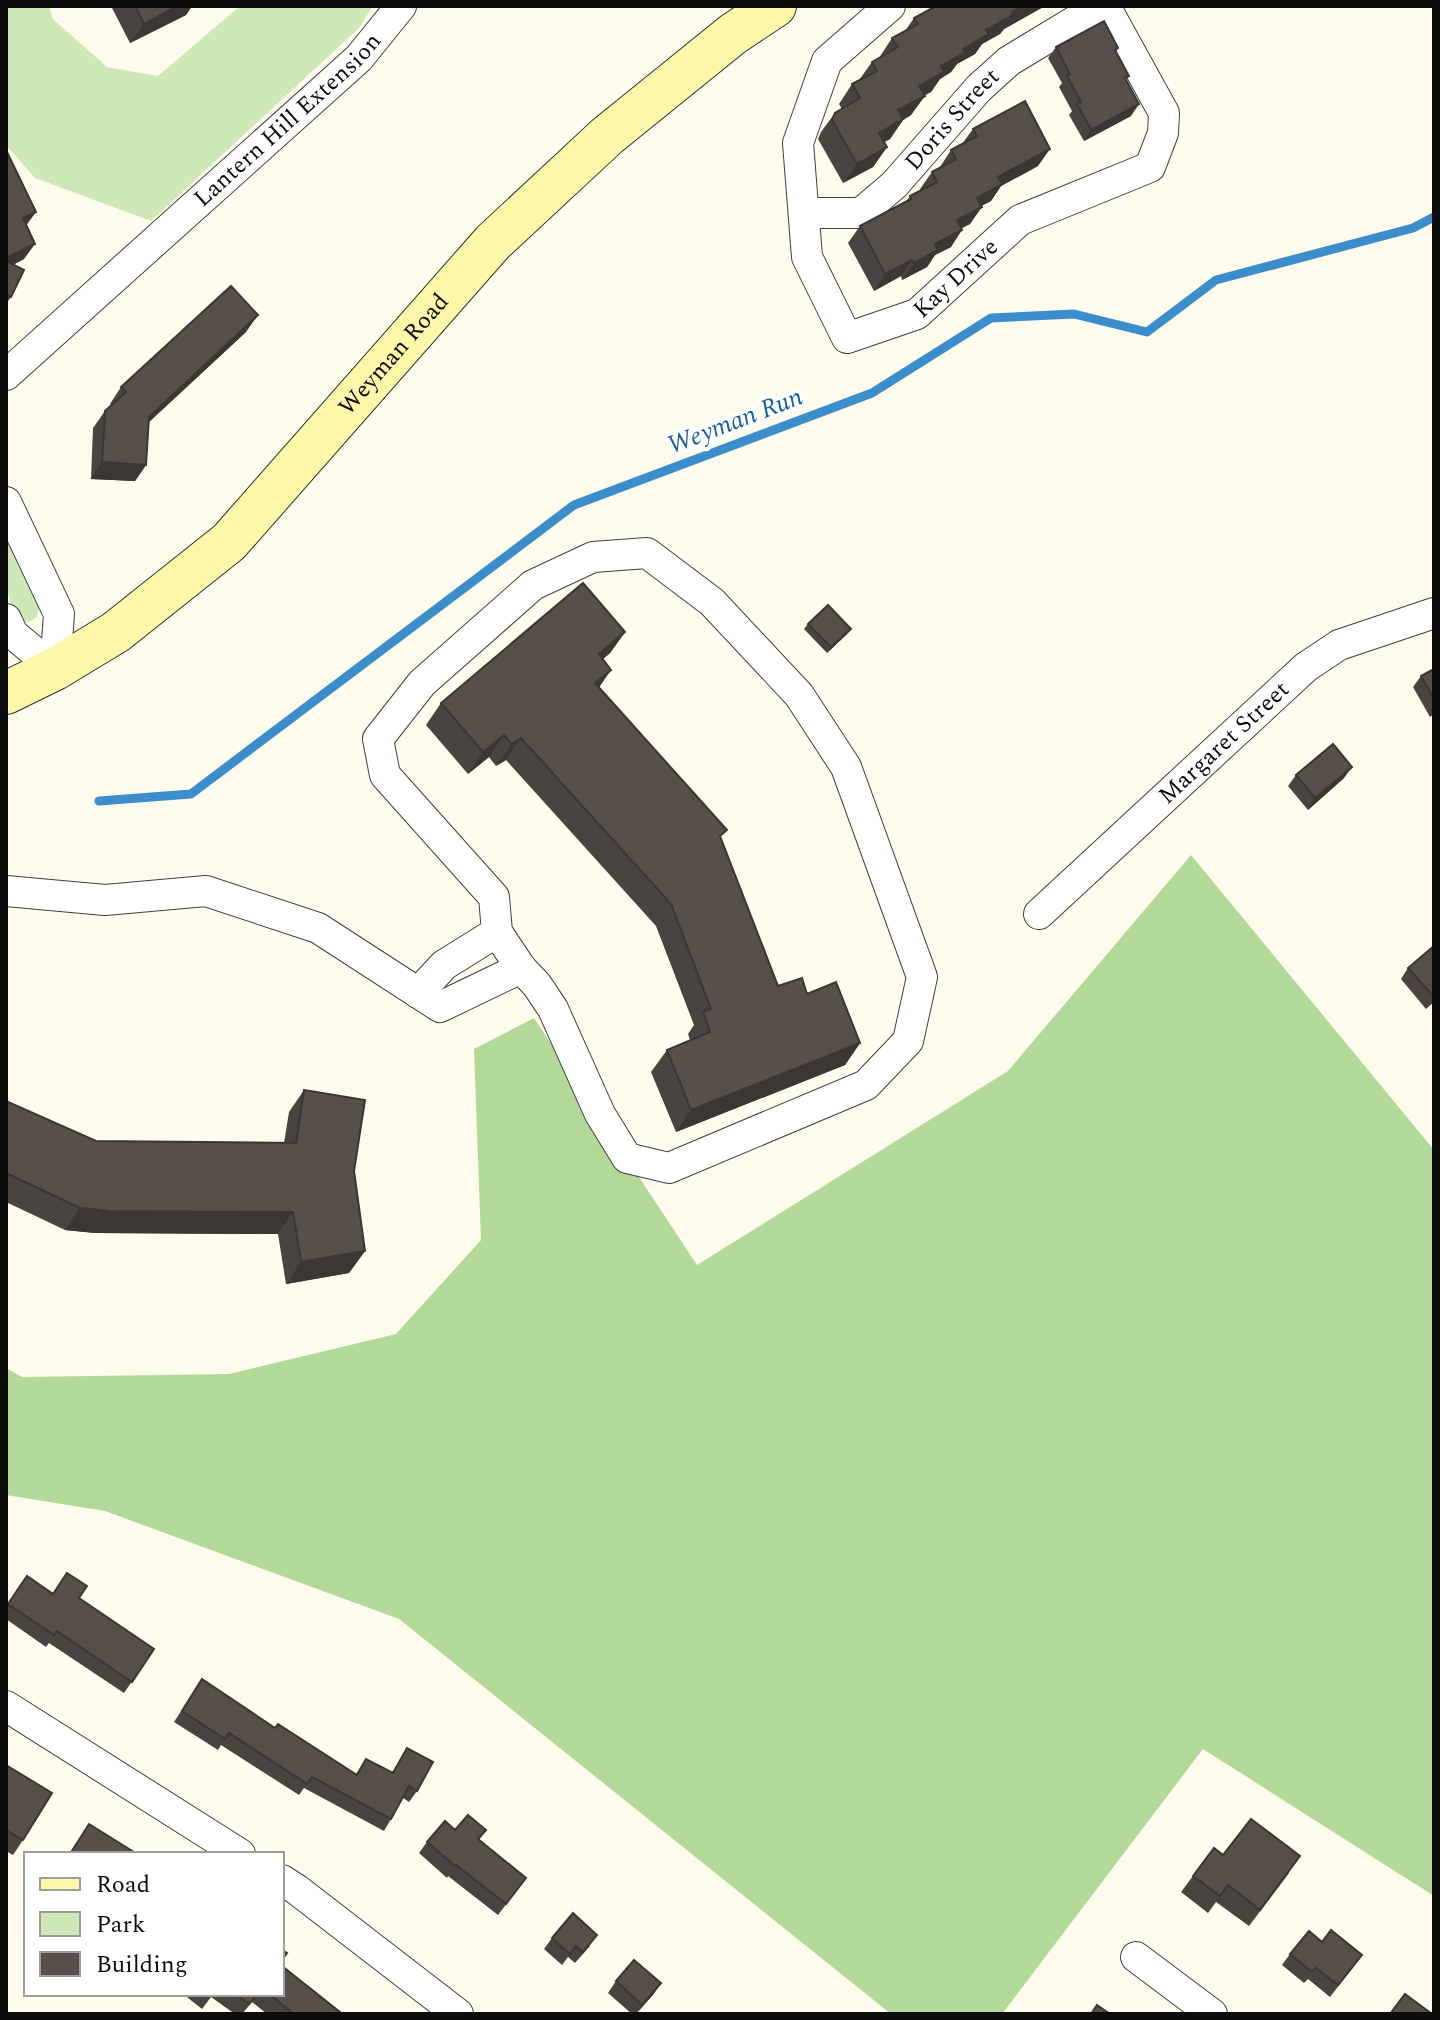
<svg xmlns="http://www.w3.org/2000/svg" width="1440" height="2020" font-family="Spectral,serif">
	<rect width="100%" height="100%" fill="#fffcee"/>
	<path fill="#cfe8b8" d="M6,6H49L53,19L107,67L158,76L240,6H373L359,28L151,221L35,178L6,145Z
		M6,533L39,606C38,617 36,620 26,622C0,606 6,560 6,533Z"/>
	<path fill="#b3d998" d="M1191,855L1434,1150V1896L1203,1749L1002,2014H891L399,1619L105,1511L6,1495V1368L22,1377L229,1374L396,1334L481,1240L474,1049L534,1018L697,1265L1008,1071Z"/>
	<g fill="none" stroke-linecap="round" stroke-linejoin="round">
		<path stroke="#3b8dcb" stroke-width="9" d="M99,801L191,794L574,505L872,393L991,318L1074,314L1147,332L1216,280L1413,228L1434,217"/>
		<defs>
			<g id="street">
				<path id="s1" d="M890,6L827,61L798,143L807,257L847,338L917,314L1020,220L1150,167L1163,133L1164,113L1105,6"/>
				<path id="s2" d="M804,213H861L894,185L979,88L1009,61L1100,6"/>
				<path id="s3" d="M6,375L359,58L401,6"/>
				<path d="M6,502L59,614L55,669"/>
				<path d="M647,553L712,602L799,695L846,767L922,977L908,1041L866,1085L669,1168L627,1158L600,1114L553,1009L537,985L521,968L497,932L494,897L385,775L378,739L422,683L533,585L593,557Z"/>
				<path d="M6,619L13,634L55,669"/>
				<path d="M6,891L105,900L206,891L318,928L440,1007L521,968"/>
				<path id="s4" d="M1039,914L1306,667L1339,645L1434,613"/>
				<path d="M418,993L444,965L497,932"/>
				<path d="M6,1706L240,1854"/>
				<path d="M282,1880L296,1889L458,2014"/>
				<path d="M1136,1957L1212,2014"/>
			</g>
			<g id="secondary">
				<path id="s5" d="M6,693L55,669L116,632L229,542L493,242L607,136L733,34L775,6"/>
			</g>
		</defs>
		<use href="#street" stroke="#404040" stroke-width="32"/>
		<use href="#secondary" stroke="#2f2f2f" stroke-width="44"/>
		<use href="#street" stroke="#fff" stroke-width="30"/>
		<use href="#secondary" stroke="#fdf7aa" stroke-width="42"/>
	</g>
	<path fill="#4a4440" d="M111,6H192L186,15L130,43Z
		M932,6H1045L1004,29L1000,34L982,44L975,54L957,64L951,72L940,79L931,92L924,95L911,115L903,120L890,139L884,142L887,147L873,167L843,183L818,139L821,132L835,113L842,109L839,104L852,84L859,80L872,62L879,58L892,38L905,31L914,18L930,9Z
		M1056,47L1118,48L1116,52L1126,80L1131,116L1084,141L1069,115L1072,111L1059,87L1062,83L1048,58Z
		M973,129L1038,166L1001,186L991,201L981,206L970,224L961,228L951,247L935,255L927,267L902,280L901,276L874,291L848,243L860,226L906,202L910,196L921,191L920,189L932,172L940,168V167L951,150L962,144Z
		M6,150L26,225L24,259L13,265L11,297L6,304Z
		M246,332L148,423L146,465L135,481L91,479L93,428L105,411L111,405L110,404L121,387Z
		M808,624L847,634L827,653L804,629Z
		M625,632L610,653L603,659L599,687L721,839L778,986L807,994L860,1043L845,1065L676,1132L651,1072L667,1050L690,1040L688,1034L694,1025L656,926L506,760L496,766L489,757L468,774L426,725L441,703Z
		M1434,669V714L1430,717L1413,687L1421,676Z
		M1296,775L1344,778L1308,810L1288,786Z
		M1434,946V1002L1426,1009L1401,979L1408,968Z
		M304,1090L354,1171L365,1251L349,1273L286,1284L278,1234L95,1233L65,1230L6,1202V1101L96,1141L284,1143L289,1112Z
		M27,1576L53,1593L79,1598L154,1649L124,1693L49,1643L46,1647L6,1619V1607Z
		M202,1679L275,1728L356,1774L366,1759L392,1773L407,1748L417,1791L409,1802L403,1798L391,1819L384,1831L304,1788L299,1795L221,1745L218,1750L174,1722Z
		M6,1765L23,1840L13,1855L6,1851Z
		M455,1830H486L479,1840L526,1878L498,1915L448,1876L447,1878L419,1853L427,1842Z
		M1223,1855L1289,1873L1249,1926L1216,1902L1208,1913L1181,1892L1193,1876Z
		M552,1938L590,1946L575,1963L568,1957L562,1965L544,1949Z
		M1290,1954L1354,1966L1330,1997L1308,1979L1304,1983L1282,1965Z
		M616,1981L661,1983L636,2014H632L608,1993Z
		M183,1994H282L339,2014H267L252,2002L242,2014H235L211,1997L202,2009Z"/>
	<path fill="#3c3734" d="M178,6H192L186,15L130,43L144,24Z
		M1023,6H1045L1004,29L1000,34L982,44L975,54L957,64L951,72L940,79L931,92L905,106L919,86L941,66L986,30Z
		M925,96L911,115L903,120L890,139L865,152L879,133L898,110Z
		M1139,104L1131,116L1084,141L1091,130Z
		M887,147L873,167L843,183L857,164Z
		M1050,149L1038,166L1001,186L991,201L965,214L977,198L998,177Z
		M982,207L970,224L945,237L957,220Z
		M36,212L25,227L23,218Z
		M962,230L951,247L935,255L927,267L902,280L914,263L935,244Z
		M35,244L24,259L6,268V258Z
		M912,260L901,276L874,291L885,274Z
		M258,315L246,332L137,433L149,417Z
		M102,462L146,465L135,481L91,479Z
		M851,629L847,634L827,653L831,647Z
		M625,632L610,653L583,676L599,654Z
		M611,670L596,692L595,683Z
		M504,735L489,757L468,774L483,752Z
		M521,738L506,760L496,766L512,744Z
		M1352,767L1344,778L1308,810L1315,798Z
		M860,1043L845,1065L676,1132L691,1110Z
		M80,1208L293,1212L278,1234L95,1233L65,1230Z
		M365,1251L349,1273L286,1284L301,1262Z
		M661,1983L653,1995L636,2014L642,2005Z"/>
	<path fill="#564f4a" stroke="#3c3734" stroke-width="2" d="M135,6H178L144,24Z
		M936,6H1023L1012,12L1013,15L986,30L989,34L963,49L965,53L941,66L944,72L919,86L925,96L898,110L903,119L879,133L887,147L857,164L832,120L835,113L860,98L852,84L877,71L872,62L898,47L892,38L918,24L914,18Z
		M1104,21L1118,48L1115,50L1129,76L1125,78L1139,104L1091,130L1077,104L1081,102L1067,76L1070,74L1056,47Z
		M1025,101L1050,149L998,177L1002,184L977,198L982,207L957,220L962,230L935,244L938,250L914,263L912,260L885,274L860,226L911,199L910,196L937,182L932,172L956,159L951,150L977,136L973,129Z
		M6,150L36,212L23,218L35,244L6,258Z
		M6,261L24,270L11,297L6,295Z
		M231,286L258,315L149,417L146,465L102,462L105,411L126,392L121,387Z
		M583,583L625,632L599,654L611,670L595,683L727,830L720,836L778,986L802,978L807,994L836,982L860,1043L691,1110L667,1050L710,1032L703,1012L711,1009L671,904L521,738L512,744L504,735L483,752L441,703Z
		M828,605L851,629L831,647L808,624Z
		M1434,669V699L1421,676Z
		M1333,744L1352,767L1315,798L1296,775Z
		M1434,946V997L1408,968Z
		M304,1090L365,1100L354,1171L365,1251L301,1262L293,1212L110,1211L80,1208L6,1173V1101L96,1141L296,1143Z
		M67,1573L87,1586L79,1598L154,1649L132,1682L57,1631L54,1635L8,1604L27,1576L53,1594Z
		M202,1679L275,1728L278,1724L357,1775L366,1759L393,1773L407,1748L433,1762L417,1791L409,1786L391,1819L312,1777L307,1784L229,1733L225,1739L182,1711Z
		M6,1765L52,1793L23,1840L6,1830Z
		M468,1815L486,1830L478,1839L526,1878L506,1904L456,1865L455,1866L427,1842L445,1821L455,1830Z
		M1251,1819L1300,1856L1260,1910L1228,1885L1220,1896L1193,1876L1214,1848L1223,1855Z
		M89,1824L137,1854H70Z
		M573,1913L597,1935L583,1952L576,1946L570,1954L552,1938Z
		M1331,1930L1362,1955L1338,1985L1316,1968L1312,1972L1290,1954L1309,1931L1322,1942Z
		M282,1950L287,1953L282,1960Z
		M634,1960L661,1983L642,2005L616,1981Z
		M282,1966L340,2012L339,2014H294L269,1994H282Z
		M236,1994H257L249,2004Z
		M1405,1994L1432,2014H1390Z
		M1097,2005L1110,2014H1091Z"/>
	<g text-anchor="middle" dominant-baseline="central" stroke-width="8" stroke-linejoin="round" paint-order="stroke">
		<g font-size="24" fill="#0d0d0d" stroke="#fff">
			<text stroke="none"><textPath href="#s3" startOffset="380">Lantern Hill Extension</textPath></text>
			<text stroke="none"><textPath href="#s2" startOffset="188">Doris Street</textPath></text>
			<text stroke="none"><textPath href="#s1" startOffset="502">Kay Drive</textPath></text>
			<text stroke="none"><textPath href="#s5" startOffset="520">Weyman Road</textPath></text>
			<text stroke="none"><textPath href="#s4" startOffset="252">Margaret Street</textPath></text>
		</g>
		<g font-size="26" font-style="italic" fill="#185f9d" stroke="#fff">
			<text transform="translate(735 421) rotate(-21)">Weyman Run</text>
		</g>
	</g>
	<rect width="1440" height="2020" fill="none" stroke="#0d0d0d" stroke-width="16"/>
	<rect x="24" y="1852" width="260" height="144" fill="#ffffff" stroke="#9e9e9e" stroke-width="2"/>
	<rect x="40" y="1878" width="40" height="12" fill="#fdf7aa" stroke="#9e9e9e" stroke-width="2"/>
	<text x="96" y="1892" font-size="24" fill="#0d0d0d">Road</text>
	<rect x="40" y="1912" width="40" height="24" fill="#cfe8b8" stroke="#9e9e9e" stroke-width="2"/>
	<text x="96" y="1932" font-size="24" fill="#0d0d0d">Park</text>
	<rect x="40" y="1952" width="40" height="24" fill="#564f4a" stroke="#9e9e9e" stroke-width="2"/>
	<text x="96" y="1972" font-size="24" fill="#0d0d0d">Building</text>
</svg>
